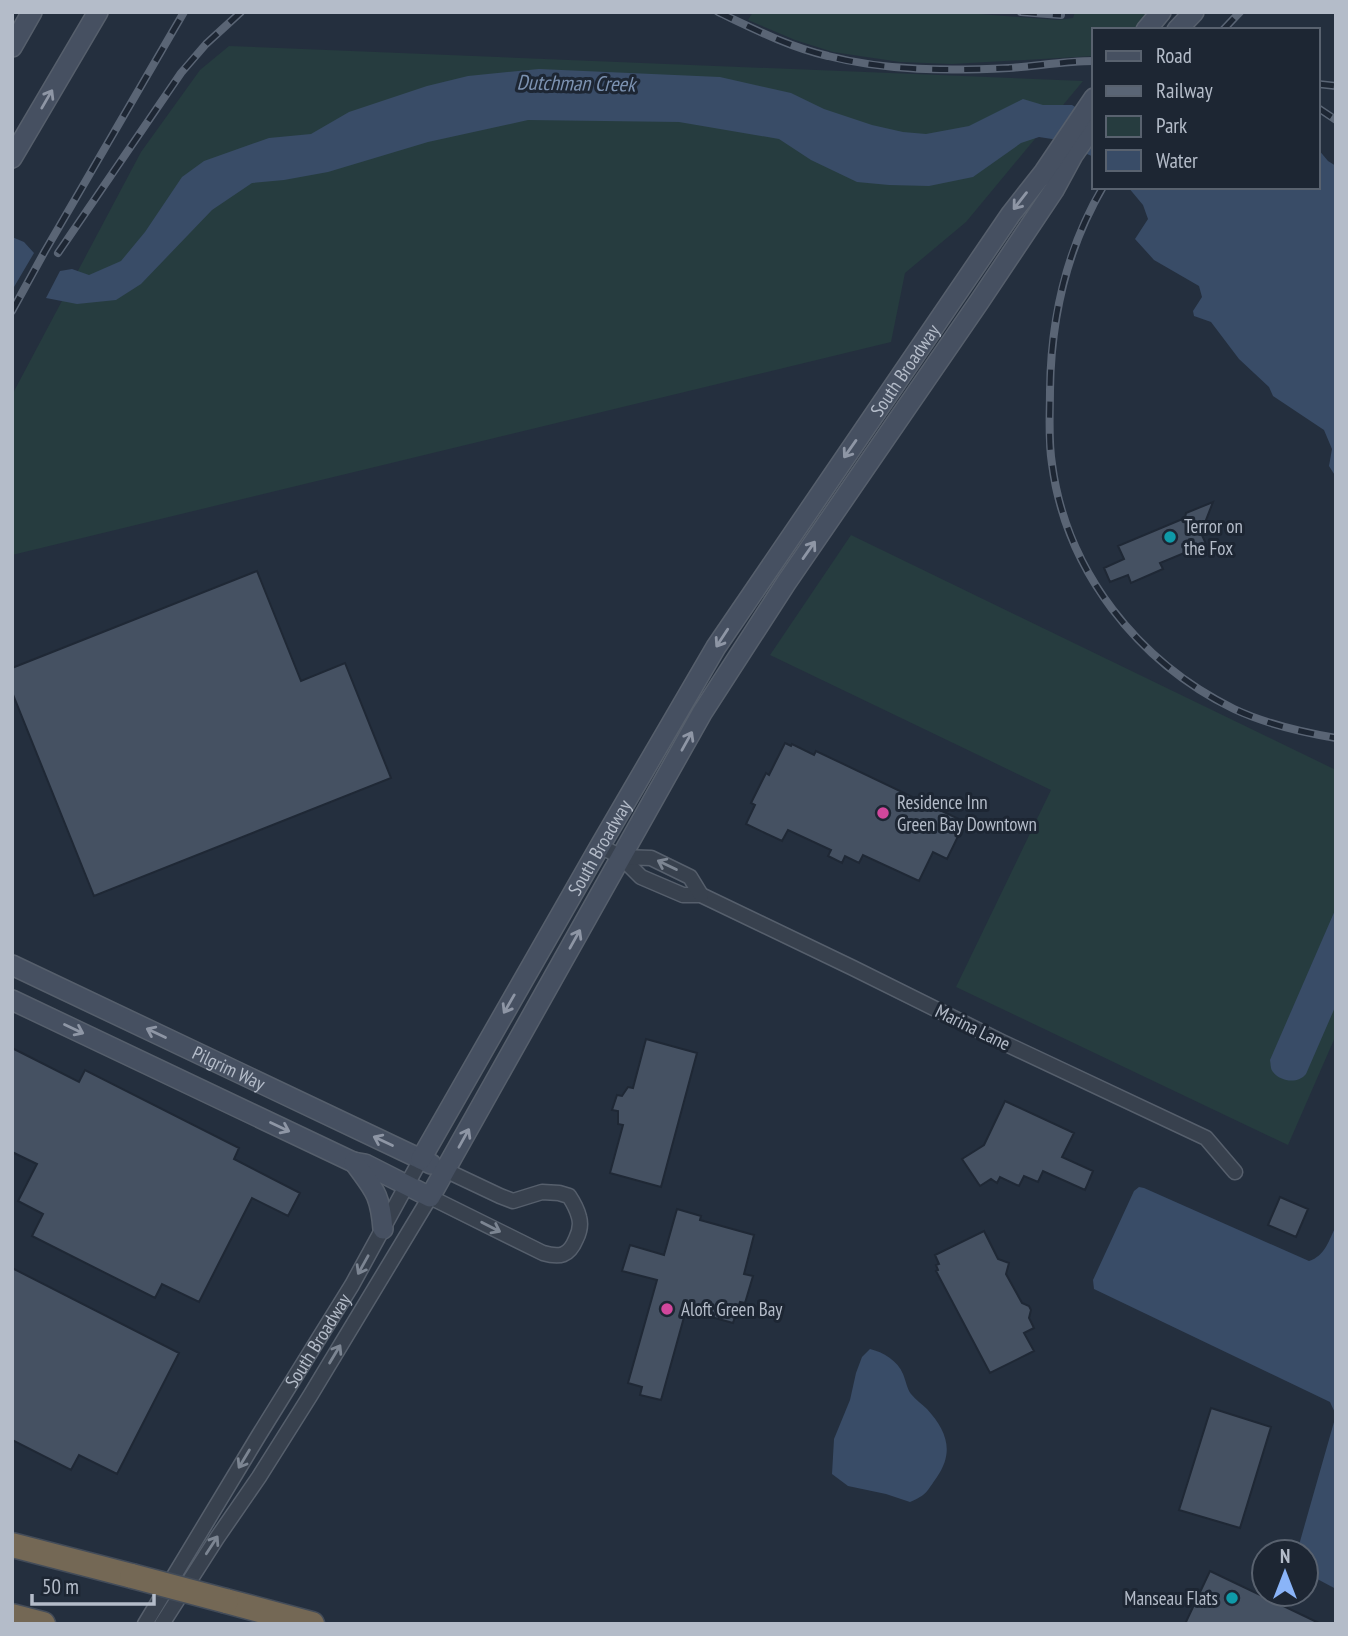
<svg xmlns="http://www.w3.org/2000/svg" width="1348" height="1636" font-family="'PT Sans Narrow',sans-serif">
	<rect width="100%" height="100%" fill="#242f3e"/>
	<path fill="#263c3f" d="M753,12H954L1058,20L1073,18L1075,12H1153L1136,30H1094V56L952,64L900,62L833,52L795,40L748,20Z
		M229,46L1083,81L966,222L905,273L891,342L12,555V395L141,152L200,70Z
		M851,535L1336,770V1035L1288,1145L956,987L1051,790L770,655Z"/>
	<path fill="#394c67" d="M539,69L720,77L791,93L824,109L872,125L903,132L926,134L969,126L1023,99L1043,105H1072L1094,118V157L1052,139L1039,137L1021,143L973,177L929,186L889,185L857,182L811,160L779,139L679,122L528,120L428,142L328,172L284,180L252,183L212,210L141,284L116,300L77,304L46,298L60,271L72,269L89,275L121,261L145,232L182,177L204,161L269,138L311,134L349,112L427,86L468,76Z
		M1318,149L1328,161L1336,166V477L1329,466L1332,449L1324,430L1273,396L1269,387L1239,359L1211,322L1194,316L1193,311L1202,297L1199,286L1154,260L1135,239L1148,219L1143,205L1128,187H1318Z
		M12,237L24,242L34,253L14,287L12,286Z
		M1336,908V1005L1306,1074C1298,1084 1281,1082 1273,1072C1270,1068 1271,1065 1270,1060Z
		M1139,1187L1144,1188L1309,1261C1325,1256 1329,1240 1336,1226V1589L1306,1573V1552H1297L1336,1415L1330,1402L1094,1289L1093,1280L1134,1191Z
		M870,1349C883,1352 898,1361 903,1374C906,1381 907,1389 911,1394C916,1400 922,1404 927,1409C946,1430 955,1451 937,1477C927,1491 927,1495 910,1502L886,1494L848,1486L832,1474L834,1439L850,1400L856,1373L862,1357Z"/>
	<path fill="#455162" stroke="#1f2835" stroke-width="2" d="M1213,502L1201,533L1206,544L1160,563L1163,569L1131,583L1128,575L1110,582L1104,568L1124,559L1118,546L1185,518L1186,513Z
		M257,571L301,681L345,663L391,778L94,896L12,692V668Z
		M785,743L791,746L792,744L814,755L816,751L965,822L947,859L933,852L919,881L863,855L859,863L845,856L842,863L828,856L831,850L788,830L782,841L746,824L755,805L751,803L766,773L769,775Z
		M646,1039L697,1053L661,1187L610,1173L623,1125L618,1124V1111L612,1110L617,1095L622,1096L628,1087L633,1088Z
		M12,1048L79,1082L85,1070L239,1148L234,1159L300,1193L288,1216L252,1198L199,1302L162,1284L155,1298L32,1236L43,1214L18,1201L37,1164L12,1152Z
		M1005,1101L1074,1133L1062,1157L1093,1171L1085,1190L1043,1171L1038,1182L1024,1176L1019,1186L1000,1177L997,1183L991,1179L980,1186L962,1159L984,1145Z
		M1280,1197L1308,1209L1296,1237L1268,1225Z
		M677,1209L701,1216L700,1220L754,1235L744,1274L753,1276L745,1303L740,1302L733,1323L686,1310L661,1400L640,1395L642,1387L628,1383L657,1280L622,1271L630,1245L664,1255Z
		M984,1231L998,1259L1009,1263L1006,1274L1022,1303L1029,1306L1031,1310L1029,1318L1034,1328L1024,1333L1034,1351L990,1373L936,1271L938,1270L936,1265L939,1264L935,1255Z
		M12,1268L179,1353L117,1474L79,1455L71,1470L12,1440Z
		M1211,1408L1271,1427L1240,1528L1179,1510Z
		M1210,1571L1321,1624H1185Z"/>
	<g fill="none" stroke-linecap="round" stroke-linejoin="round">
		<defs>
			<g id="street">
				<path d="M600,846L621,857L641,877L683,895H701L853,968L1002,1042L1206,1138L1235,1172"/>
				<path d="M621,857L651,858L690,877L701,895"/>
				<path id="s1" d="M145,1624L259,1435L352,1285L421,1159"/>
				<path d="M162,1624L217,1538L259,1477L310,1396L430,1197L543,1253C560,1258 569,1256 576,1239C579,1233 581,1224 579,1217C577,1209 573,1202 569,1196L559,1193L542,1192L513,1201L500,1196L445,1170"/>
			</g>
			<g id="secondary">
				<path d="M1146,30L1161,12"/>
				<path d="M1177,30L1194,12"/>
				<path d="M12,47L32,12"/>
				<path d="M12,158L98,12"/>
				<path id="s2" d="M12,965L431,1164"/>
				<path d="M12,1000L353,1162L365,1164L430,1197L702,713L786,583L979,302L1054,190L1073,155L1094,125"/>
				<path id="s3" d="M421,1159L600,846L716,647L1011,214L1044,172L1094,98"/>
				<path d="M354,1162C374,1190 380,1193 383,1229"/>
			</g>
			<path id="highway" d="M12,1545L132,1576
				M226,1601L312,1624
				M12,1616L43,1624"/>
		</defs>
		<use href="#street" stroke="#565f6c" stroke-width="17"/>
		<use href="#secondary" stroke="#565f6c" stroke-width="22"/>
		<use href="#highway" stroke="#434c59" stroke-width="27"/>
		<use href="#street" stroke="#38414e" stroke-width="14"/>
		<use href="#secondary" stroke="#465061" stroke-width="19"/>
		<use href="#highway" stroke="#746855" stroke-width="24"/>
		<defs>
			<path id="rail" d="M718,12C754,29 789,47 828,56C886,71 949,71 1009,68C1037,66 1066,61 1094,61
				M1021,12L1061,15
				M1223,30L1240,12
				M1318,84L1336,86
				M1318,108L1336,120
				M1103,187C1066,250 1051,317 1050,390C1050,414 1048,440 1052,464C1066,571 1138,662 1234,709C1266,724 1301,732 1336,738
				M58,253L181,73L206,44L241,12
				M12,311L45,251L184,12"/>
		</defs>
		<use href="#rail" stroke="#5a6575" stroke-width="8"/>
		<use href="#rail" stroke="#1d2633" stroke-width="5" stroke-dasharray="16" stroke-linecap="butt"/>
		<defs>
			<path id="highway-bridge" d="M132,1576L226,1601"/>
		</defs>
		<use href="#highway-bridge" stroke="#434c59" stroke-width="27" stroke-linecap="butt"/>
		<use href="#highway-bridge" stroke="#746855" stroke-width="24"/>
	</g>
	<defs><path id="oneway-shaft" d="M-6 0H5M1.5-3L5.5 0L1.5 3" fill="none" stroke-width="1.6" stroke-linecap="round" stroke-linejoin="round" transform="scale(1.75)"/></defs>
	<g stroke="#8e96a5">
		<use href="#oneway-shaft" transform="translate(47 99) rotate(-60)"/>
		<use href="#oneway-shaft" transform="translate(1020 201) rotate(128)"/>
		<use href="#oneway-shaft" transform="translate(850 449) rotate(125)"/>
		<use href="#oneway-shaft" transform="translate(809 550) rotate(-55)"/>
		<use href="#oneway-shaft" transform="translate(722 638) rotate(123)"/>
		<use href="#oneway-shaft" transform="translate(687 741) rotate(-61)"/>
		<use href="#oneway-shaft" transform="translate(575 939) rotate(-61)"/>
		<use href="#oneway-shaft" transform="translate(509 1004) rotate(120)"/>
		<use href="#oneway-shaft" transform="translate(74 1029) rotate(25)"/>
		<use href="#oneway-shaft" transform="translate(156 1033) rotate(-155)"/>
		<use href="#oneway-shaft" transform="translate(280 1127) rotate(25)"/>
		<use href="#oneway-shaft" transform="translate(464 1138) rotate(-61)"/>
		<use href="#oneway-shaft" transform="translate(383 1141) rotate(-155)"/>
	</g>
	<g stroke="#7c8592">
		<use href="#oneway-shaft" transform="translate(667 865) rotate(-154)"/>
		<use href="#oneway-shaft" transform="translate(491 1227) rotate(27)"/>
		<use href="#oneway-shaft" transform="translate(363 1265) rotate(119)"/>
		<use href="#oneway-shaft" transform="translate(335 1354) rotate(-59)"/>
		<use href="#oneway-shaft" transform="translate(244 1459) rotate(121)"/>
		<use href="#oneway-shaft" transform="translate(212 1545) rotate(-57)"/>
	</g>
	<g fill="#0f9aa8" stroke="#1d2633" stroke-width="2.5">
		<circle cx="1170" cy="537" r="7"/>
		<circle cx="1232" cy="1598" r="7"/>
	</g>
	<g fill="#d1479c" stroke="#1d2633" stroke-width="2.5">
		<circle cx="883" cy="813" r="7"/>
		<circle cx="667" cy="1309" r="7"/>
	</g>
	<g text-anchor="middle" dominant-baseline="central" stroke-width="6" stroke-linejoin="round" paint-order="stroke">
		<g font-size="19" fill="#b4bcc9" stroke="#1d2633">
			<text stroke="none"><textPath href="#s3" startOffset="926">South Broadway</textPath></text>
			<text stroke="none"><textPath href="#s3" startOffset="359">South Broadway</textPath></text>
			<text transform="translate(973 1027) rotate(26)">Marina Lane</text>
			<text stroke="none"><textPath href="#s2" startOffset="240">Pilgrim Way</textPath></text>
			<text stroke="none"><textPath href="#s1" startOffset="332">South Broadway</textPath></text>
		</g>
		<g font-size="19" fill="#b4bcc9" stroke="#1d2633" text-anchor="start">
			<text x="1184" y="526">Terror on<tspan x="1184" dy="22">the Fox</tspan></text>
			<text x="897" y="802">Residence Inn<tspan x="897" dy="22">Green Bay Downtown</tspan></text>
			<text x="681" y="1309">Aloft Green Bay</text>
			<text x="1218" y="1598" text-anchor="end">Manseau Flats</text>
		</g>
		<g font-size="21" font-style="italic" fill="#7c92b1" stroke="#1d2633">
			<text transform="translate(576 83) rotate(1)">Dutchman Creek</text>
		</g>
	</g>
	<rect width="1348" height="1636" fill="none" stroke="#b4bcc9" stroke-width="28"/>
	<rect x="1092" y="28" width="228" height="161" fill="#1d2633" stroke="#59626f" stroke-width="2"/>
	<rect x="1106" y="51" width="35" height="10" fill="#465061" stroke="#59626f" stroke-width="2"/>
	<text x="1156" y="63" font-size="21" fill="#b4bcc9">Road</text>
	<rect x="1106" y="86" width="35" height="10" fill="#5a6575" stroke="#59626f" stroke-width="2"/>
	<text x="1156" y="98" font-size="21" fill="#b4bcc9">Railway</text>
	<rect x="1106" y="116" width="35" height="21" fill="#263c3f" stroke="#59626f" stroke-width="2"/>
	<text x="1156" y="133" font-size="21" fill="#b4bcc9">Park</text>
	<rect x="1106" y="150" width="35" height="21" fill="#394c67" stroke="#59626f" stroke-width="2"/>
	<text x="1156" y="168" font-size="21" fill="#b4bcc9">Water</text>
	<g transform="translate(1285 1573)"><circle r="33" fill="#1d2633" stroke="#59626f" stroke-width="2"/>
	<path d="M0-5L12 26L0 18L-12 26Z" fill="#8ab4f8"/>
	<text y="-10" font-size="19" font-weight="bold" text-anchor="middle" fill="#b4bcc9">N</text>
	</g>
	<path d="M32 1594v10h122v-10" fill="none" stroke="#b4bcc9" stroke-width="3.5"/>
	<text x="42" y="1594" font-size="21" fill="#b4bcc9" stroke="#1d2633" stroke-width="5" paint-order="stroke">50 m</text>
</svg>
